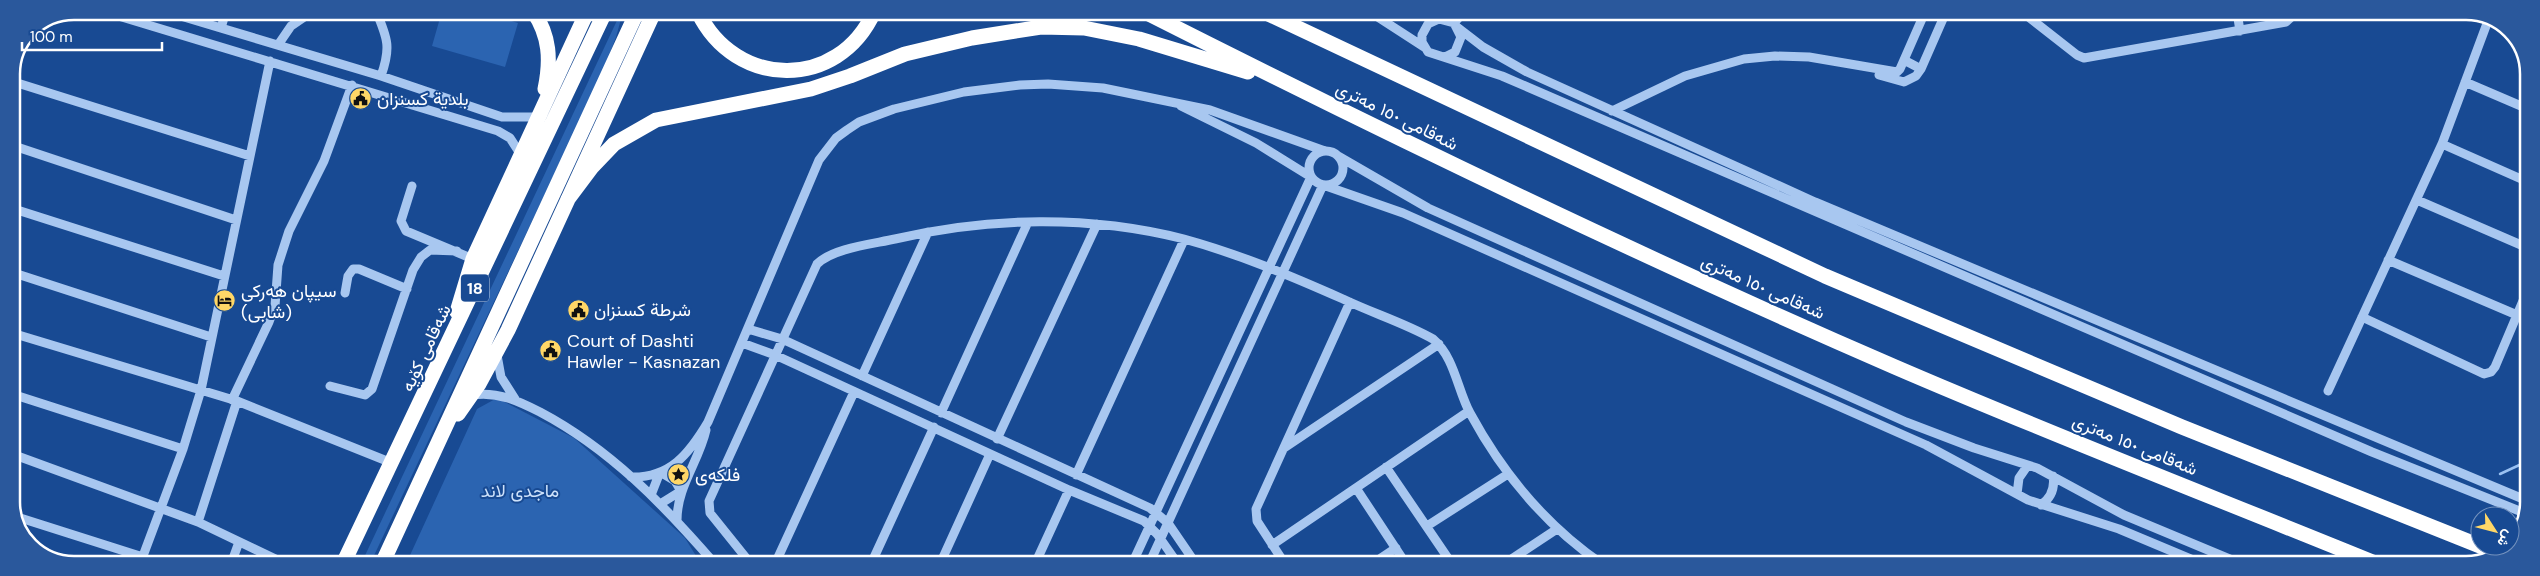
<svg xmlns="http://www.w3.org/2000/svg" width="2540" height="576" font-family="'DM Sans',Vazirmatn,sans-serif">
	<rect width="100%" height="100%" fill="#184a93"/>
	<path fill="#2b64b1" d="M442,11H477L518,23L505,67L432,46Z
		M621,12H623L616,37L603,71L370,564H361Z
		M497,398L574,438L685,538L701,564H406L477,409Z"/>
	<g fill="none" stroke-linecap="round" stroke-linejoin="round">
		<path stroke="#9ac1f2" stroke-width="2.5" d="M2500,474L2528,461"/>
		<path stroke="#a8c7f0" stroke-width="9" d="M102,11L498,131L510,138L521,155
			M164,11L381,76L502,117H538
			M376,11C388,39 391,48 381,76
			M1370,12L1424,47
			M1418,12L1439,19
			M2022,12L2077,55L2084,58L2286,22L2297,12
			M2237,12L2240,31
			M1454,23L1464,12
			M1457,27L1483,47L1527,72L1815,202L2528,501
			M221,28L226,11
			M278,45L291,26L313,11
			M1445,57L1455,52L1461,37L1454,23L1439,19L1428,24L1422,35V42L1428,52L1502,76L2372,452L2527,514
			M1904,60L1921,69
			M1879,75L1904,82L1916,76L1921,69L1946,12
			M11,81L250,156
			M2465,82L2528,109
			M1612,111L1685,76L1744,59L1775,56L1809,57L1897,72L1900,69L1925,12
			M2442,144L2528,182
			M11,145L236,220
			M1309 168a17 17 0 1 1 34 0a17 17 0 1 1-34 0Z
			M1338,156L1428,208L1906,422L1974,448L2037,468L2124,515L2244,565
			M412,186L401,221L406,231L473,259
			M2417,200L2528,248
			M11,208L224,276
			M2388,260L2517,315
			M11,272L211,337
			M345,293L348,276L353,269H359L407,289
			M2362,317L2484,374L2491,372L2495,367L2528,289
			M748,329L782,339L1150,508L1168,523L1196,564
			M12,333L237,401L392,463
			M742,343L775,355L1069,490L1144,521L1157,534L1178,564
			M497,355L501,377L515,399
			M862,376L928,232
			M330,386L365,395L372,389L413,270L421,257L430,250L457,251
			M2328,391L2442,144L2489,18
			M12,394L183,449
			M472,395C498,391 518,401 540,412C610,449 664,505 715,564
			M232,400L269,322L275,306L278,265L289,231L324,161L352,85
			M941,413L1028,222
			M997,439L1097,224
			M1284,448L1439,344
			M12,454L198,522L286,564
			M1386,467L1452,564
			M1076,475L1184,240
			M631,477C670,478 689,454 708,422L819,160L836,138L847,130L859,122L894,109L964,92L1020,85L1048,84L1103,88L1210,110L1325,151
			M1356,488L1406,564
			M2017,494L2019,478L2028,465
			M651,495L660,472L675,481L681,491L660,504
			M2041,505C2051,498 2055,488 2053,476
			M14,516L143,557
			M677,520C677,487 699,461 706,430
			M198,522L237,401
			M1427,526L1508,474
			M1272,545L1469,411
			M140,564L183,449L201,390L270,61
			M231,564L239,542
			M751,564L710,513L709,501L817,264C833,248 873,244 895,239C989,217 1090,215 1184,239C1239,254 1291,276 1343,299C1372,313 1405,323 1433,339C1455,358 1457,389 1470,413C1503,474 1545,525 1602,564
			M775,564L854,392
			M871,564L934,427
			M940,564L990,454
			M1035,564L1069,490
			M1132,564L1311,177L1256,143L1181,106
			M1149,564L1323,185L1403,213L1926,445L2028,500L2119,529L2205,565
			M1285,564L1257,521L1256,509L1350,302
			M1372,564L1396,548
			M1504,564L1557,529"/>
		<path stroke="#fff" stroke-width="15" d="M533,11C550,36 551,60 545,89
			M698,12C735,89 838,91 874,12
			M1145,12C1392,137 1641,257 1895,367C2055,436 2218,499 2380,565
			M1264,12L1825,276L2182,427L2480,546
			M568,199L592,167L614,144L656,120L811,89L850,76L905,54L972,38L1041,27L1084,28L1139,39L1248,72
			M457,312L473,259L587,12
			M458,414L479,384L508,330L654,12
			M2481,546L2500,553
			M343,564L605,12
			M382,564L637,12"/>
	</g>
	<defs>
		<symbol id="civic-disc" viewBox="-11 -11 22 22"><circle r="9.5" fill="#ffd767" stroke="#184a93"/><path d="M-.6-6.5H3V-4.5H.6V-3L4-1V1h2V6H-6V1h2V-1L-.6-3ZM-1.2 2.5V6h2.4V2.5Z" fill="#111"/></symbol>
		<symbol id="hotel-disc" viewBox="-11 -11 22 22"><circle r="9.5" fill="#ffd767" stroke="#184a93"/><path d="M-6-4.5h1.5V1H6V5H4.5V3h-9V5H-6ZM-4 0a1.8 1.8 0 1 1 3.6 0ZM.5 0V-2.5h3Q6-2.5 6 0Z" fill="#111"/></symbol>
		<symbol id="sight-disc" viewBox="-11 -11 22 22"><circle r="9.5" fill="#ffd767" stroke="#184a93"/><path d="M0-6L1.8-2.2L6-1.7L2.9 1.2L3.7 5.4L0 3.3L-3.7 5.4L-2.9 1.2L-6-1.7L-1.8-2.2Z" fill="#111"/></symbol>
	</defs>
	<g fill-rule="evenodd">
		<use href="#civic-disc" x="348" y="86" width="25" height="25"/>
		<use href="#hotel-disc" x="212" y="288" width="25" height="25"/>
		<use href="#civic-disc" x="566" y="298" width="25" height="25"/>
		<use href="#civic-disc" x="538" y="338" width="25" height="25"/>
		<use href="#sight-disc" x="666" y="462" width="25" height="25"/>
	</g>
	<g text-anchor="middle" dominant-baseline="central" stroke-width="4" stroke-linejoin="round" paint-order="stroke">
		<rect fill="#184a93" stroke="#bac9df" stroke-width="1" x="461" y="274.5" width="28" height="27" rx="4"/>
		<g font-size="16" font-weight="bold" fill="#fff">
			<text x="475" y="288">18</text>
		</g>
		<g font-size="18" fill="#fff" stroke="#184a93" text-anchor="start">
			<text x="377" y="99">بلدية كسنزان</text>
			<text x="241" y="291">سیپان هەرکی<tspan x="241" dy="21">(شابی)</tspan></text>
			<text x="594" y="310">شرطة كسنزان</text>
			<text x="567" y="341">Court of Dashti<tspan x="567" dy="21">Hawler - Kasnazan</tspan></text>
			<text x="695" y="475">فلکەی</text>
		</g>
		<g font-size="18" fill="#fff" stroke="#184a93">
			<text transform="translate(1397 116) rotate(26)">شەقامی ١٥٠ مەتری</text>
			<text transform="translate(1763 287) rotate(24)">شەقامی ١٥٠ مەتری</text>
			<text transform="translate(426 348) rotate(-65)">شەقامی کۆیە</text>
			<text transform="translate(2135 445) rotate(22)">شەقامی ١٥٠ مەتری</text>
		</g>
		<g font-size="18" fill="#cee2fb" stroke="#184a93">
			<text x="520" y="491">ماجدی لاند</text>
		</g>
	</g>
	<path d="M0 0H2540V576H0ZM74 20H2466A54 54 0 0 1 2520 74V502A54 54 0 0 1 2466 556H74A54 54 0 0 1 20 502V74A54 54 0 0 1 74 20Z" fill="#2a589c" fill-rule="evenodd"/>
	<path fill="none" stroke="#fff" stroke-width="2.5" d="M74 20H2466A54 54 0 0 1 2520 74V502A54 54 0 0 1 2466 556H74A54 54 0 0 1 20 502V74A54 54 0 0 1 74 20Z"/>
	<g transform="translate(2495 531) rotate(126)"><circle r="24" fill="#184a93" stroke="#7492be"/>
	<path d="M0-4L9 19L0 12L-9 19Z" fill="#ffd767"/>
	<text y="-8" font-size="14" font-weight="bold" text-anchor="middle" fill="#ffffff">ش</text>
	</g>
	<path d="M22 42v8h140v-8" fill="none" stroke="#ffffff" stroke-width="2.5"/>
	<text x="30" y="42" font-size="15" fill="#ffffff" stroke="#184a93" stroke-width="4" paint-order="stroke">100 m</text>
</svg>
